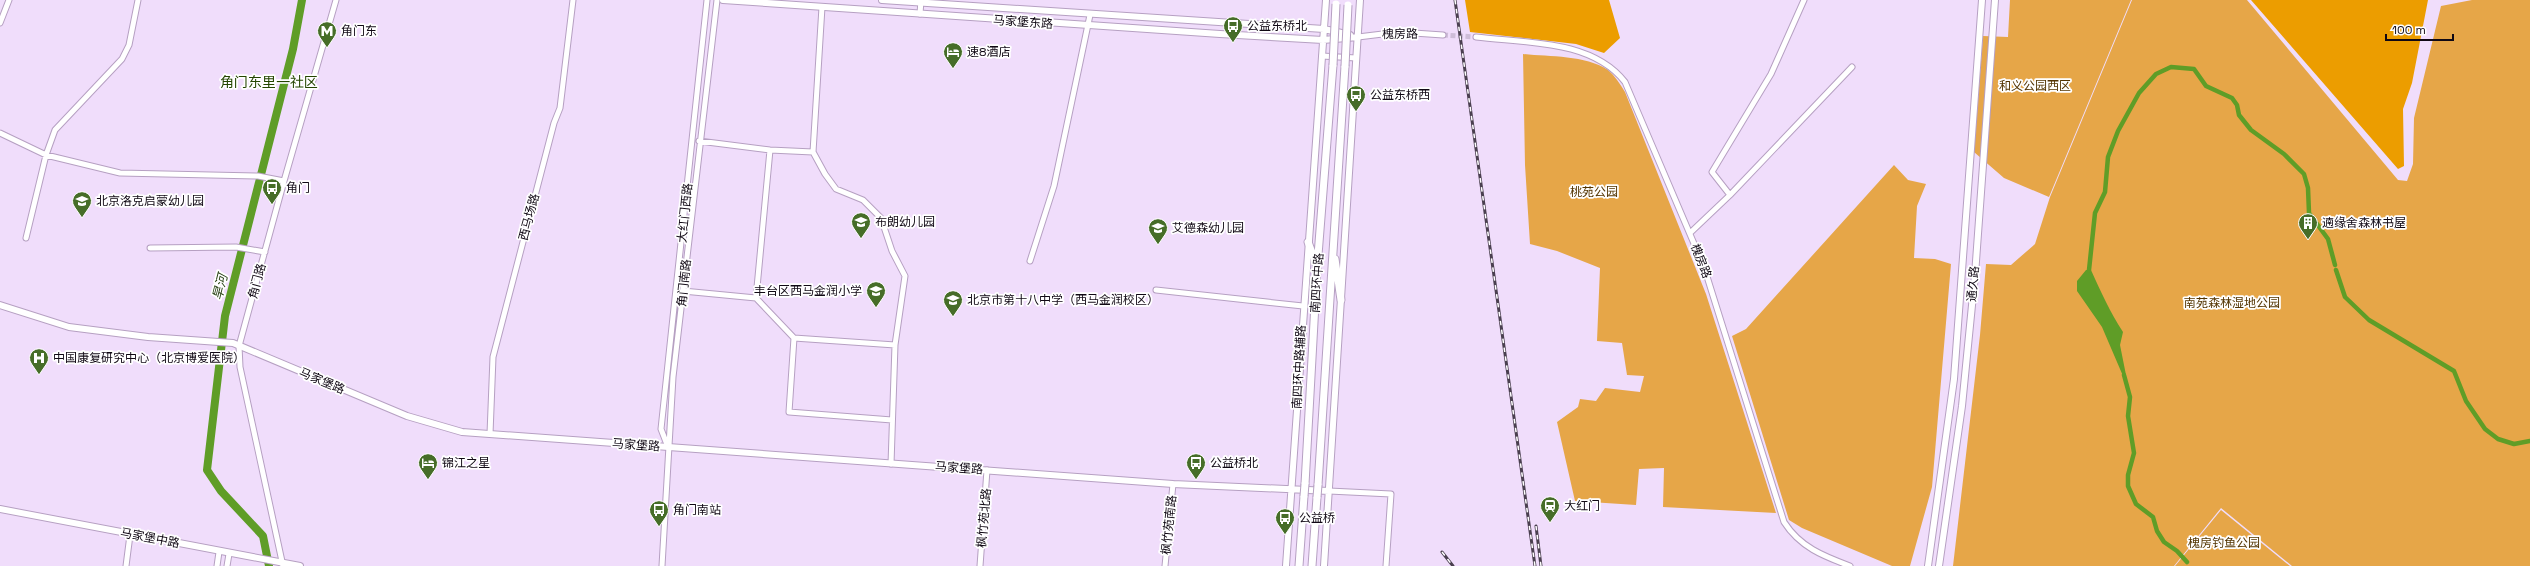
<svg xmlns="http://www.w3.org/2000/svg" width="2530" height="566" font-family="'Space Grotesk','Noto Sans SC',sans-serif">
	<rect width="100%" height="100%" fill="#f0ddfb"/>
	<path fill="#e6a648" d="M2010,0H2131L2049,197L2004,178L1974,152L1983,36L2008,37Z
		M2132,0H2247L2398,180L2407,181L2413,164L2414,118L2441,6L2472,0H2530V566H2292L2221,508L2174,566H1953L1980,335L1986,264L2011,265L2035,244L2050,197Z
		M1523,54C1549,57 1585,55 1608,70C1615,76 1620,84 1625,92L1706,294L1776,513L1663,507L1664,468L1639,469L1636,505L1575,501L1557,422L1578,407L1580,399L1596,401L1605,388L1640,392L1644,376L1627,375L1622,343L1597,341L1600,268L1557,251L1530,244L1525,165Z
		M1894,165L1908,180L1926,184L1917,206L1914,258L1935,259L1951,264L1932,487L1910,566H1892L1802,528L1789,520L1732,336L1746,329Z
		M2221,510L2290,566H2175Z"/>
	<path fill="#ec9d00" d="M1465,0H1609L1620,38L1604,53L1576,44L1470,32Z
		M2251,0H2428L2412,83L2403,109L2404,166L2398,169Z"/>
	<path fill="#5f9d27" d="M2086,270H2091C2101,292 2110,312 2123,332L2120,345L2126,375L2123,376L2102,327L2077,291V281Z"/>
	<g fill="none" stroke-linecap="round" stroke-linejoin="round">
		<path stroke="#5f9d27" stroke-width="4.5" d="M2089,270L2095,213L2105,192L2108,157L2118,131L2139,93L2156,74L2171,67L2194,69L2206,86L2232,98L2237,105L2239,115L2251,130L2284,154L2304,174L2308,188L2309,213L2328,239L2335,265
			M2336,270L2345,297L2369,320L2454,371L2466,401L2485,429L2498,439L2514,444L2530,441
			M2124,375L2130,397L2128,416L2134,453L2128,475V486L2136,504L2153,517L2157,531L2164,542L2177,551L2187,562"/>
		<path stroke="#5f9d27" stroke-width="8" d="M269,566L263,536L221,491L207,470L225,316L293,49L302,0"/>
		<path stroke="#cebdd8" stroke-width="5" stroke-dasharray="5 2.5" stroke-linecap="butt" d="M1443,35L1476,37"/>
		<defs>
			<path id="minor" d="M822,7L813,152L825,174L836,189L863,200L881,218L892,251L905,276L895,345L891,464
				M920,14L921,0
				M0,23L9,0
				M1358,37L1399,32L1443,35
				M1476,37C1524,43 1592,39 1625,82L1704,267L1784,522C1800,547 1823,556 1850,566
				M1322,56L1356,58
				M0,133L46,155L120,173L258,176L284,181
				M699,141L770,150L813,152
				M1730,195L1712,172L1771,74L1804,0
				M1690,233L1730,195L1852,67
				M26,238L46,155L55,130L122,59L129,45L138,0
				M150,248L236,247L265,252
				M1030,261L1054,186L1090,15
				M1156,290L1303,306
				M683,291L756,298L794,338L789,412L892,420
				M756,298L770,150
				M794,338L895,345
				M490,434L493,357L554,123L560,108L573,0
				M668,447L661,429L707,0
				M1329,491L1391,494L1386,566
				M126,566L130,535
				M217,566L219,552
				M227,566L229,554
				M283,566L240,367L239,346L284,181L336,0
				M662,566L673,377L717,0
				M980,566L987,470
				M1165,566L1173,484"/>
			<path id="major" d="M723,0L1220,34L1323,40L1358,37
				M882,0L1324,29L1350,35
				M0,305L69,327L148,337L233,343L407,416L462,432L1173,484L1329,491
				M0,509L300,566
				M1286,566L1326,0
				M1324,566L1360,0
				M1928,566L1954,379L1982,0
				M1939,566L1962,406L1975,275L1995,0"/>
			<path id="highway" d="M1308,242L1317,266
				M1335,259L1341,300
				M1305,484L1317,268L1333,65
				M1318,485L1345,66
				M1299,566L1304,496
				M1312,566L1317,497"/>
		</defs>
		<use href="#minor" stroke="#b6a0c2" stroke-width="7"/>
		<use href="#major" stroke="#b6a0c2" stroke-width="8"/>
		<use href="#highway" stroke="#b6a0c2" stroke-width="9"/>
		<use href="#minor" stroke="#fff" stroke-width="5"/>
		<use href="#major" stroke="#fff" stroke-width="6"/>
		<use href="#highway" stroke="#fff" stroke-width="7"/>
		<defs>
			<path id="rail" d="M1455,0L1535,566
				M1536,526L1541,566
				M1442,552L1453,566"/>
		</defs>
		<use href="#rail" stroke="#4a3f4f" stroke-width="3"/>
		<use href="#rail" stroke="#fff" stroke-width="1.5" stroke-dasharray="4.5" stroke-linecap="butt"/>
		<defs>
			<path id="highway-bridge" d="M1333,65L1336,4
				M1345,66L1348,5
				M1304,496L1305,484
				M1317,497L1318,485"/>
		</defs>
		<use href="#highway-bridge" stroke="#b6a0c2" stroke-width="9" stroke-linecap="butt"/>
		<use href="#highway-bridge" stroke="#fff" stroke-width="7"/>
	</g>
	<defs>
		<symbol id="bus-pin" viewBox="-11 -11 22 30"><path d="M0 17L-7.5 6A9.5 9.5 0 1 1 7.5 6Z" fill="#466d28" stroke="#fff"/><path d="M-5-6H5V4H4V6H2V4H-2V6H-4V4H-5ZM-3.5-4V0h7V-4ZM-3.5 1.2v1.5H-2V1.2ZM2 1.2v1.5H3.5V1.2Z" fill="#fff"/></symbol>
		<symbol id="metro-pin" viewBox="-11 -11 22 30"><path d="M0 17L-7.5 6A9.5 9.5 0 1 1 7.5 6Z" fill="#466d28" stroke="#fff"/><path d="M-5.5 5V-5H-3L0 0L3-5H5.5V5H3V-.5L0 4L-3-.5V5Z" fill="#fff"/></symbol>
		<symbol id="hotel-pin" viewBox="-11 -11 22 30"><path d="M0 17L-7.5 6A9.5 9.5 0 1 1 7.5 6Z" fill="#466d28" stroke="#fff"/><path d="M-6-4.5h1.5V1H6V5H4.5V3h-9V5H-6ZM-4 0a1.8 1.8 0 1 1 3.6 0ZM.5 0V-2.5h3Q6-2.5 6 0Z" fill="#fff"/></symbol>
		<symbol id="school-pin" viewBox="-11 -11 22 30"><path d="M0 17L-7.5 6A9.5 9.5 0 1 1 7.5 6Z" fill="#466d28" stroke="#fff"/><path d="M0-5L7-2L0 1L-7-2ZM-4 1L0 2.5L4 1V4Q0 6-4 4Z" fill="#fff"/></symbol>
		<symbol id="building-pin" viewBox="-11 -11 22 30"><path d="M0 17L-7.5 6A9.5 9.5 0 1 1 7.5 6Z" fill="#466d28" stroke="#fff"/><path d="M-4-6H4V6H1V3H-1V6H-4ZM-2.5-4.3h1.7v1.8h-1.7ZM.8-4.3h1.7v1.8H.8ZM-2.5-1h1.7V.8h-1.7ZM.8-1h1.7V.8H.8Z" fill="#fff"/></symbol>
		<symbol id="hospital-pin" viewBox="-11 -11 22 30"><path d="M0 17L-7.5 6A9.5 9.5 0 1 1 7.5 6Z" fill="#466d28" stroke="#fff"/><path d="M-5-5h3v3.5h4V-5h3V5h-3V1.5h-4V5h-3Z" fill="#fff"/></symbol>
		<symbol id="station-pin" viewBox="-11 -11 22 30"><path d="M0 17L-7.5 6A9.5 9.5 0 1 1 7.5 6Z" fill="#466d28" stroke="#fff"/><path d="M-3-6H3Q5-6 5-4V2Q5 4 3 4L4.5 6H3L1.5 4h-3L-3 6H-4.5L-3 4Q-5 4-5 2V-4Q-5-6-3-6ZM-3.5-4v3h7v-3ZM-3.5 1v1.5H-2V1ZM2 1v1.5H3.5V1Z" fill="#fff"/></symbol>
	</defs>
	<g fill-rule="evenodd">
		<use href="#bus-pin" x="1222" y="15" width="22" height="30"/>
		<use href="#metro-pin" x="316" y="20" width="22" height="30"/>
		<use href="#hotel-pin" x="942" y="41" width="22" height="30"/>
		<use href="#bus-pin" x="1345" y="84" width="22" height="30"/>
		<use href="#bus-pin" x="261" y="177" width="22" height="30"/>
		<use href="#school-pin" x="71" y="190" width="22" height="30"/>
		<use href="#school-pin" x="850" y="211" width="22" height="30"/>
		<use href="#building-pin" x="2297" y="212" width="22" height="30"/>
		<use href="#school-pin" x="1147" y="217" width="22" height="30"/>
		<use href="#school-pin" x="865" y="280" width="22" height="30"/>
		<use href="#school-pin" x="942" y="289" width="22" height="30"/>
		<use href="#hospital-pin" x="28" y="347" width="22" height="30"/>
		<use href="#hotel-pin" x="417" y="452" width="22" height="30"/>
		<use href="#bus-pin" x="1185" y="452" width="22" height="30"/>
		<use href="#station-pin" x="1539" y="495" width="22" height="30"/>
		<use href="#bus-pin" x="648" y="499" width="22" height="30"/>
		<use href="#bus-pin" x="1274" y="507" width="22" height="30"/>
	</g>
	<g text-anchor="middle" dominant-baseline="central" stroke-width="3.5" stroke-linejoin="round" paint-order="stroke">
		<g font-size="12" fill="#100814" stroke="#fff">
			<text transform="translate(1023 22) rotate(4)">马家堡东路</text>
			<text transform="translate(1400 34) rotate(-1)">槐房路</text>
			<text transform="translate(685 213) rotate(-84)">大红门西路</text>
			<text transform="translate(529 217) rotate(-75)">西马场路</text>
			<text transform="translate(1701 261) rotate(69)">槐房路</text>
			<text transform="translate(257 281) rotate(-75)">角门路</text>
			<text transform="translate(684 283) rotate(-84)">角门南路</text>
			<text transform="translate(1317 283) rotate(-86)">南四环中路</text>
			<text transform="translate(1973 284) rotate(-85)">通久路</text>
			<text transform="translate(1299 367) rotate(-87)">南四环中路辅路</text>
			<text transform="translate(322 381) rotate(23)">马家堡路</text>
			<text transform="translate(636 445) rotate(4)">马家堡路</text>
			<text transform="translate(959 468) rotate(4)">马家堡路</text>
			<text transform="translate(984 518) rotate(-85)">枫竹苑北路</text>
			<text transform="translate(1169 525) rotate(-84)">枫竹苑南路</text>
			<text transform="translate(150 538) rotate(11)">马家堡中路</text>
		</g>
		<g font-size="12" fill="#100814" stroke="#fff" text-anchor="start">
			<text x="1247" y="26">公益东桥北</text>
			<text x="341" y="31">角门东</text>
			<text x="967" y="52">速8酒店</text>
			<text x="1370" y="95">公益东桥西</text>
			<text x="286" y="188">角门</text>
			<text x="96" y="201">北京洛克启蒙幼儿园</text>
			<text x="875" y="222">布朗幼儿园</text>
			<text x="2322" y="223">遖缘舍森林书屋</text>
			<text x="1172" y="228">艾德森幼儿园</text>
			<text x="862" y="291" text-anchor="end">丰台区西马金润小学</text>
			<text x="967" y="300">北京市第十八中学（西马金润校区）</text>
			<text x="53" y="358">中国康复研究中心（北京博爱医院）</text>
			<text x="442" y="463">锦江之星</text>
			<text x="1210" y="463">公益桥北</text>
			<text x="1564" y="506">大红门</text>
			<text x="673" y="510">角门南站</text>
			<text x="1299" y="518">公益桥</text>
		</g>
		<g font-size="12" fill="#533400" stroke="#fff">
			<text x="2035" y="86">和义公园西区</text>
			<text x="1594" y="192">桃苑公园</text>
			<text x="2232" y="303">南苑森林湿地公园</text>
			<text x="2224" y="543">槐房钓鱼公园</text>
		</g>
		<g font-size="13" font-style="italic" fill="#233c0f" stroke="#fff">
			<text transform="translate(220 287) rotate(-76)">旱河</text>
		</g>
		<g font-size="14" fill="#244500" stroke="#fff">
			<text x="269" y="82">角门东里一社区</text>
		</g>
	</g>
	<path d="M2386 34v6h67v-6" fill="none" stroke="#100814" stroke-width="2"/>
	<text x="2392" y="34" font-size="12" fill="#100814" stroke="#ffffff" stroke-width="3" paint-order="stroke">100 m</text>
</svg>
